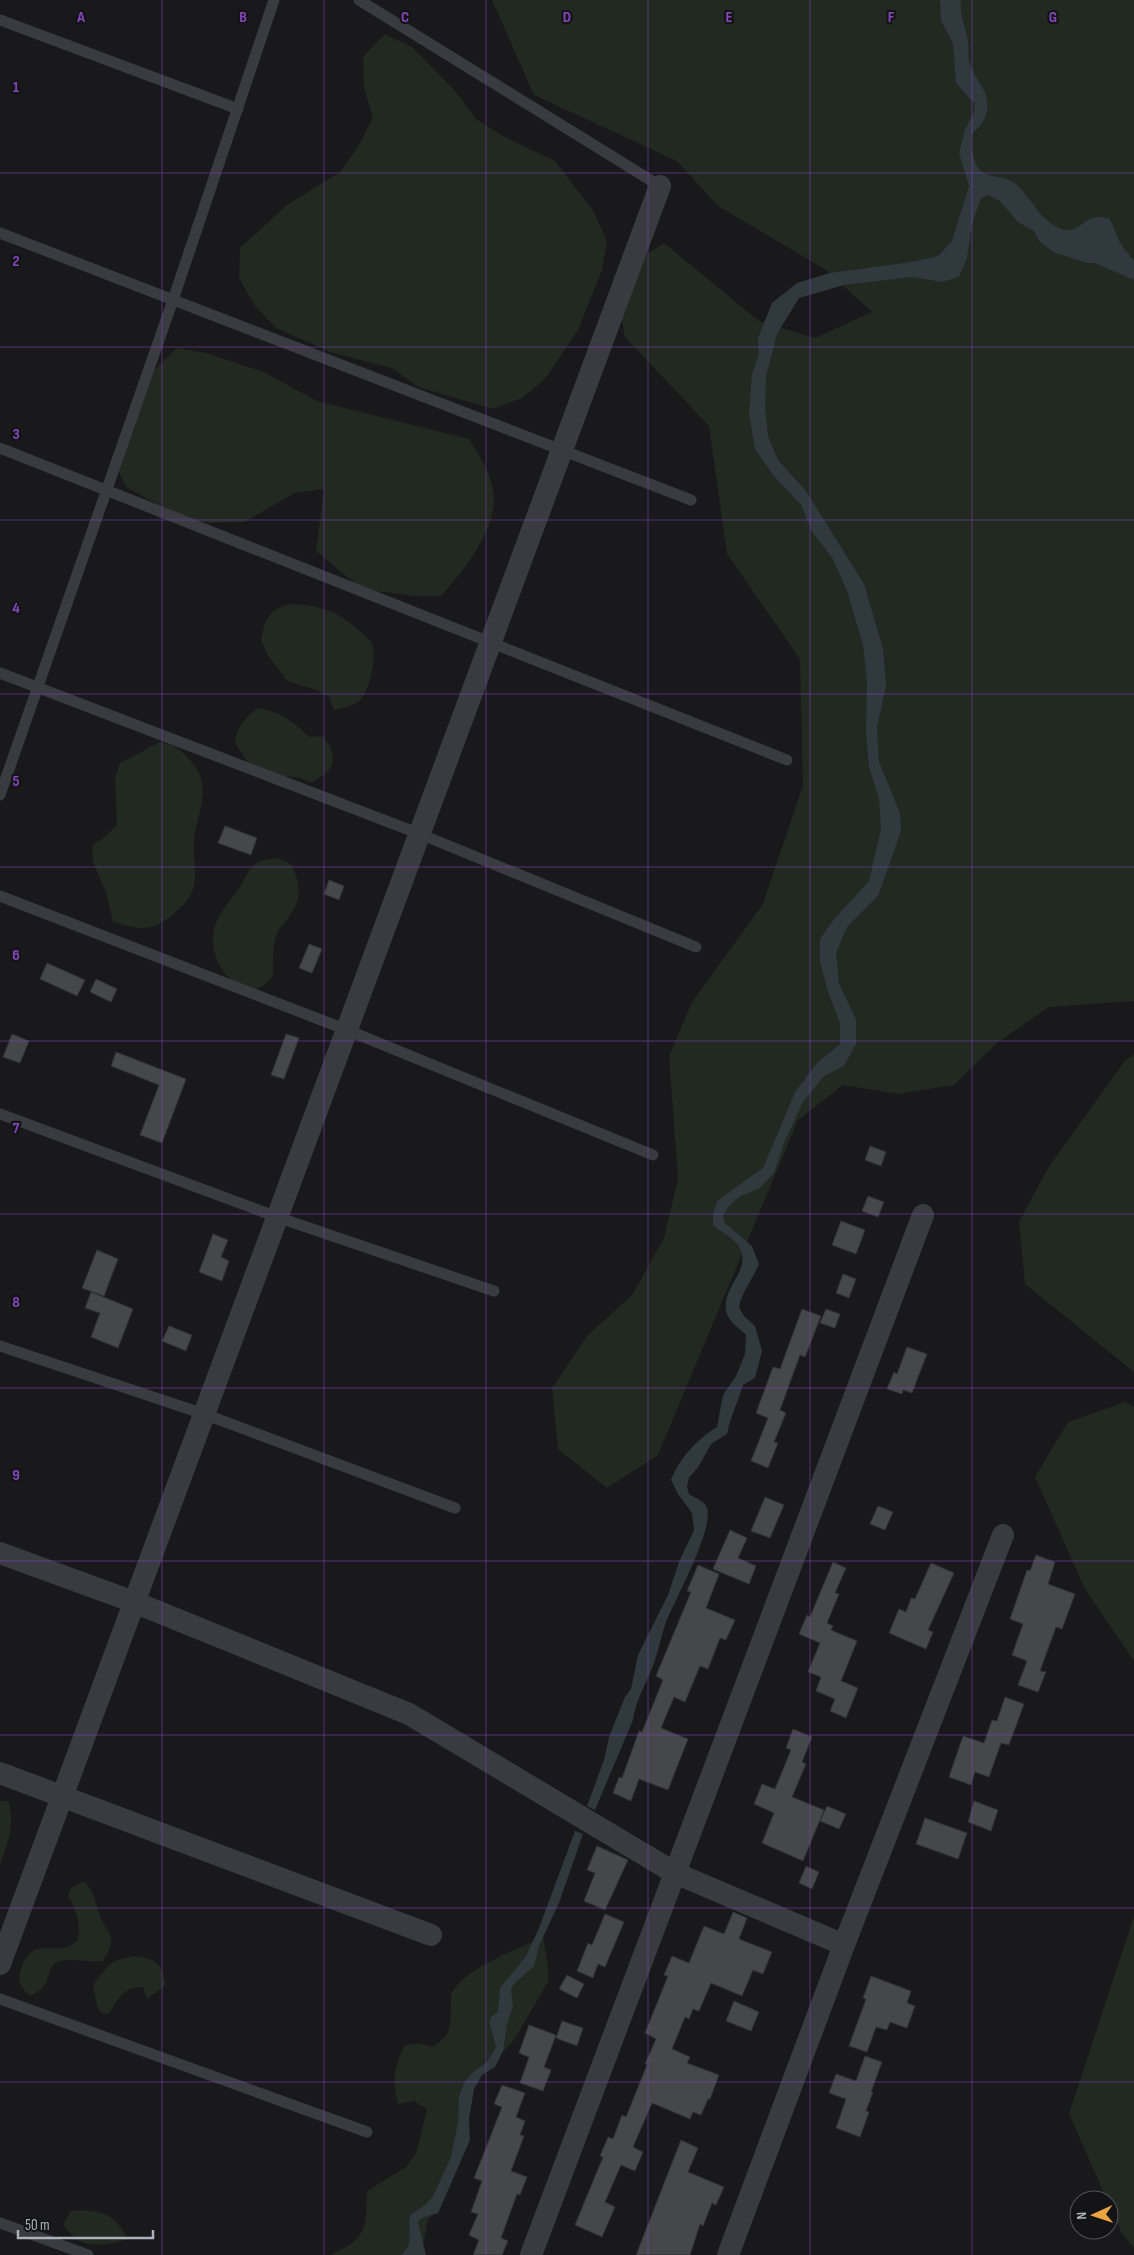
<svg xmlns="http://www.w3.org/2000/svg" width="1134" height="2255" font-family="'Sofia Sans Condensed',sans-serif">
	<rect width="100%" height="100%" fill="#19191b"/>
	<path fill="#212921" d="M492,0H1134V1001L1049,1007L998,1042L954,1085L898,1094L843,1085L798,1120L658,1455L607,1488L558,1449L552,1388L587,1336L632,1295L664,1238L678,1179L669,1056L692,1002L763,904L803,785L800,659L727,554L709,426L625,337L613,276L664,243L759,321L815,338L872,312L826,270L718,206L677,161L534,95Z
		M385,34L412,47L456,92L476,119L503,136L555,161L594,212L607,241L602,270L578,330L545,379L522,398L493,409L418,387L392,368L333,353L276,328L255,306L239,278L240,248L287,205L340,172L357,148L373,118L364,88L363,57Z
		M177,348L206,353L264,372L317,401L469,439C478,454 491,473 493,491C499,527 464,571 441,596H413L362,589L316,551L324,489L295,493L244,522L209,523L180,517L126,487L112,457L153,371Z
		M289,604C319,604 342,613 363,634C365,636 369,639 371,642C378,653 370,693 359,701C352,707 344,708 334,710L329,697L316,690L287,681L267,654L261,640L265,622L274,610Z
		M258,708C279,711 294,722 309,737L323,736C339,757 336,772 311,782L296,777L266,776L253,770L235,743C237,726 244,718 258,708Z
		M160,742C175,745 178,748 189,759C215,787 197,808 194,841C193,856 197,871 194,886C190,903 167,922 151,927C139,930 125,925 113,922L106,892L93,862L92,845L105,837L117,825L115,778L120,763Z
		M278,858L291,864C301,884 303,899 288,918C285,923 279,928 277,934C272,947 273,962 273,976L263,986L249,992C243,988 236,984 230,979C216,966 208,941 216,923C220,912 230,901 237,891C252,869 247,861 278,858Z
		M1134,1054V1372L1025,1284L1019,1222L1048,1168L1124,1062Z
		M1125,1402L1134,1407V1661L1085,1589L1035,1477L1068,1422Z
		M0,1801H8C16,1822 7,1845 0,1865Z
		M84,1881C97,1893 95,1910 104,1924C106,1930 111,1932 111,1938C112,1946 107,1954 103,1961C89,1963 74,1958 59,1961C48,1964 50,1980 43,1987C40,1991 34,1994 30,1996C27,1993 22,1988 20,1984C17,1974 25,1954 34,1950C51,1944 63,1955 78,1940C81,1923 76,1910 68,1896L71,1888Z
		M1134,1916V2248L1121,2232L1109,2200H1107L1069,2114Z
		M543,1937L548,1966V1982L514,2040L481,2075L471,2089L457,2150L427,2224L424,2241L418,2255H331C338,2250 346,2248 352,2243C369,2231 366,2210 367,2191L406,2167L416,2153L427,2109L414,2101L398,2104C392,2082 394,2064 405,2045L419,2043L433,2047C453,2033 450,2027 451,2004C451,2001 450,1996 452,1993C463,1969 520,1948 543,1937Z
		M135,1956C158,1960 161,1962 166,1985L147,1999L143,1987C123,1987 118,1999 109,2014L101,2013L97,2006L93,1985C109,1965 109,1960 135,1956Z
		M86,2210C113,2214 114,2218 129,2239C101,2246 80,2252 63,2224L71,2211Z"/>
	<path fill="#2f393e" d="M940,0H961C959,15 966,27 968,41C969,48 968,55 969,61C974,80 993,93 986,114C984,122 979,128 973,132C970,141 972,161 979,169C989,180 1006,174 1017,185C1032,199 1044,228 1068,230C1082,231 1086,211 1110,219L1120,243L1134,261V280L1095,263H1087L1053,252L1040,242L1034,231L1018,222L1000,201L989,195L981,198L972,224L967,258L959,277L942,282L912,277L844,285L799,298L777,334L766,376L765,408L768,436L778,460L806,491L864,584L883,649L886,686L877,727L879,762L900,813L901,831L878,896L847,927L836,953L839,984L856,1019V1044L844,1066L824,1076L803,1102L784,1143L774,1173L760,1188L739,1197L729,1206L723,1216L725,1223L752,1246L759,1264C753,1279 742,1291 739,1307L744,1316L755,1326L762,1351L755,1378L743,1385C738,1402 730,1417 727,1434L711,1444L699,1466L689,1478L687,1487L689,1494C695,1498 705,1501 707,1508C714,1529 675,1600 666,1622C661,1635 659,1649 654,1663C647,1682 636,1699 633,1720L595,1810L587,1806L604,1760L609,1737L625,1697L631,1689L638,1655L668,1595L679,1562L694,1530L692,1513L678,1494L671,1480C679,1459 697,1439 717,1427L723,1395L736,1376L745,1354L746,1335C739,1328 728,1321 726,1311C722,1285 754,1269 738,1245C734,1239 720,1231 713,1225V1213L718,1200L763,1168L795,1092L817,1063L840,1044V1023L828,992L820,961V939L835,918L869,881L881,829L879,799L869,767L866,730L867,682L863,645L847,591L833,559L811,530L801,505L773,475L755,449L749,413L752,374L759,354L758,338L772,303L797,283L830,273L911,262L938,256L952,241L969,186L959,153L965,130L974,112L975,104L956,83L953,43L941,21Z
		M575,1831L583,1834L559,1903L539,1946L534,1966L513,1985L511,1990L513,2006L507,2024L503,2051L495,2067L482,2075L474,2089L469,2119L470,2140L438,2213L422,2218L418,2222L426,2255H401C415,2243 407,2230 410,2215L425,2205L433,2196L451,2157L458,2123L459,2096L464,2083L471,2074L487,2062L496,2047L489,2021L492,2016L498,2012L500,1988L526,1956L539,1928Z"/>
	<path fill="#46474b" stroke="#333337" d="M225,826L257,838L251,855L218,843Z
		M329,880L344,886L339,900L324,894Z
		M309,944L322,949L312,973L299,968Z
		M47,963L85,980L77,996L40,979Z
		M96,979L117,989L111,1002L90,992Z
		M12,1034L29,1041L20,1063L3,1057Z
		M286,1034L299,1038L284,1079L271,1075Z
		M116,1052L186,1079L162,1143L140,1135L159,1085L111,1066Z
		M870,1146L886,1152L881,1166L865,1160Z
		M868,1196L884,1202L878,1217L862,1211Z
		M841,1221L865,1230L856,1254L832,1245Z
		M213,1234L228,1240L221,1257L229,1261L222,1281L199,1272Z
		M97,1250L118,1259L104,1296L82,1288Z
		M843,1274L856,1279L849,1298L836,1293Z
		M91,1292L133,1309L118,1348L91,1337L100,1313L85,1308Z
		M802,1309L821,1316L805,1357L800,1355L780,1410L786,1413L774,1442L778,1443L768,1468L751,1461L768,1418L756,1413L773,1367L780,1369Z
		M826,1309L840,1314L835,1328L820,1323Z
		M169,1326L192,1335L186,1351L162,1341Z
		M907,1347L927,1354L912,1393L903,1390L902,1394L887,1389L894,1372L897,1374Z
		M765,1497L784,1505L770,1538L751,1531Z
		M878,1506L893,1512L885,1530L870,1524Z
		M730,1530L747,1538L738,1558L756,1566L749,1584L713,1569Z
		M1036,1555L1055,1562L1048,1584L1075,1594L1062,1629L1056,1627L1040,1671L1046,1672L1038,1692L1018,1685L1027,1661L1012,1655L1023,1624L1010,1619L1027,1570L1030,1571Z
		M833,1562L846,1568L835,1593L839,1594L827,1623L833,1626L831,1630L857,1641L841,1681L858,1688L846,1718L830,1711L835,1699L816,1691L821,1677L808,1672L820,1643L799,1634L807,1615L810,1617Z
		M931,1563L954,1573L928,1630L933,1632L926,1649L889,1633L899,1609L906,1612L911,1598L915,1599Z
		M698,1565L719,1574L706,1608L735,1620L726,1640L720,1638L708,1669L700,1666L685,1702L674,1697L661,1728L688,1739L668,1790L639,1779L631,1801L613,1793L619,1777L622,1778L639,1731L642,1732L663,1680L656,1676L691,1592L687,1591Z
		M1005,1697L1024,1704L1009,1745L1001,1743L989,1777L975,1772L971,1785L949,1777L963,1736L984,1743L992,1720L997,1721Z
		M793,1729L812,1737L802,1762L806,1764L792,1797L824,1810L803,1861L762,1843L774,1813L754,1804L762,1784L775,1789L791,1750L786,1748Z
		M974,1801L998,1810L991,1831L968,1822Z
		M827,1806L846,1814L839,1829L820,1821Z
		M925,1818L967,1833L958,1859L916,1844Z
		M597,1846L628,1860L605,1910L584,1901L595,1873L587,1870Z
		M806,1866L819,1872L812,1889L799,1883Z
		M733,1912L747,1918L739,1939L772,1952L763,1974L753,1970L742,1996L711,1983L699,2011L693,2009L689,2019L685,2017L672,2049L690,2057L687,2063L719,2075L710,2099H708L701,2115L693,2112L690,2119L652,2103L633,2147L643,2152L635,2171L621,2165L605,2202L615,2207L602,2237L575,2225L603,2157L600,2156L608,2137L613,2139L622,2115L626,2117L647,2065L645,2064L656,2039L645,2033L668,1976L664,1975L672,1956L689,1963L704,1926L724,1934Z
		M605,1914L624,1922L605,1967L598,1964L593,1978L577,1971L588,1943L592,1945Z
		M567,1975L584,1984L577,1998L559,1989Z
		M871,1976L911,1991L907,2003L915,2006L907,2028L890,2022L887,2030L876,2027L867,2052L849,2046L866,1999L863,1998Z
		M734,2001L759,2012L751,2031L726,2021Z
		M562,2021L583,2028L577,2046L556,2038Z
		M529,2025L556,2035L544,2067L551,2070L543,2091L520,2083L529,2057L519,2053Z
		M865,2056L882,2062L871,2092H873L866,2111L869,2112L860,2137L836,2128L846,2099L829,2093L836,2074L856,2081Z
		M502,2085L525,2093L516,2117L525,2121L520,2135L524,2136L511,2171L527,2177L520,2195L517,2194L501,2238L508,2241L502,2255H473L479,2240L469,2235L478,2214L471,2212L482,2181L474,2178L502,2107L494,2104Z
		M681,2140L698,2148L688,2172L724,2187L716,2205L712,2203L703,2226L700,2224L690,2255H636Z"/>
	<g fill="none" stroke-linecap="round" stroke-linejoin="round">
		<path stroke="#3a3b40" stroke-width="11" d="M359,0L660,186
			M0,20L238,109
			M0,233L691,500
			M0,448L787,760
			M0,673L420,834L696,947
			M0,795L173,300L274,0
			M0,896L347,1030L653,1155
			M0,1114L277,1217L494,1291
			M0,1346L204,1414L455,1508
			M0,1999L367,2132
			M0,2223L88,2255"/>
		<path stroke="#3a3b40" stroke-width="22" d="M0,1553L134,1602L409,1714L675,1873L844,1945
			M0,1773L431,1935
			M0,1964L660,186
			M531,2255L923,1215
			M728,2255L844,1945L1003,1535"/>
	</g>
	<path fill="none" stroke="#8547be" stroke-width="1" stroke-opacity="0.55" d="M162,0V2255M324,0V2255M486,0V2255M648,0V2255M810,0V2255M972,0V2255M0,173H1134M0,347H1134M0,520H1134M0,694H1134M0,867H1134M0,1041H1134M0,1214H1134M0,1388H1134M0,1561H1134M0,1735H1134M0,1908H1134M0,2082H1134"/>
	<g font-size="16" text-anchor="middle" font-weight="bold" fill="#8547be" stroke="#141416" stroke-width="4.5" stroke-linejoin="round" paint-order="stroke">
		<text x="81" y="22">A</text>
		<text x="243" y="22">B</text>
		<text x="405" y="22">C</text>
		<text x="567" y="22">D</text>
		<text x="729" y="22">E</text>
		<text x="891" y="22">F</text>
		<text x="1053" y="22">G</text>
		<text x="16" y="92">1</text>
		<text x="16" y="266">2</text>
		<text x="16" y="439">3</text>
		<text x="16" y="613">4</text>
		<text x="16" y="786">5</text>
		<text x="16" y="960">6</text>
		<text x="16" y="1133">7</text>
		<text x="16" y="1307">8</text>
		<text x="16" y="1480">9</text>
	</g>
	<g transform="translate(1094 2215) rotate(267)"><circle r="24" fill="#141416" stroke="#515358"/>
	<path d="M0-4L9 19L0 12L-9 19Z" fill="#eba540"/>
	<text y="-8" font-size="14" font-weight="bold" text-anchor="middle" fill="#acb1ba">N</text>
	</g>
	<path d="M18 2230v8h135v-8" fill="none" stroke="#acb1ba" stroke-width="2.5"/>
	<text x="25" y="2230" font-size="15" fill="#acb1ba" stroke="#141416" stroke-width="4" paint-order="stroke">50 m</text>
</svg>
